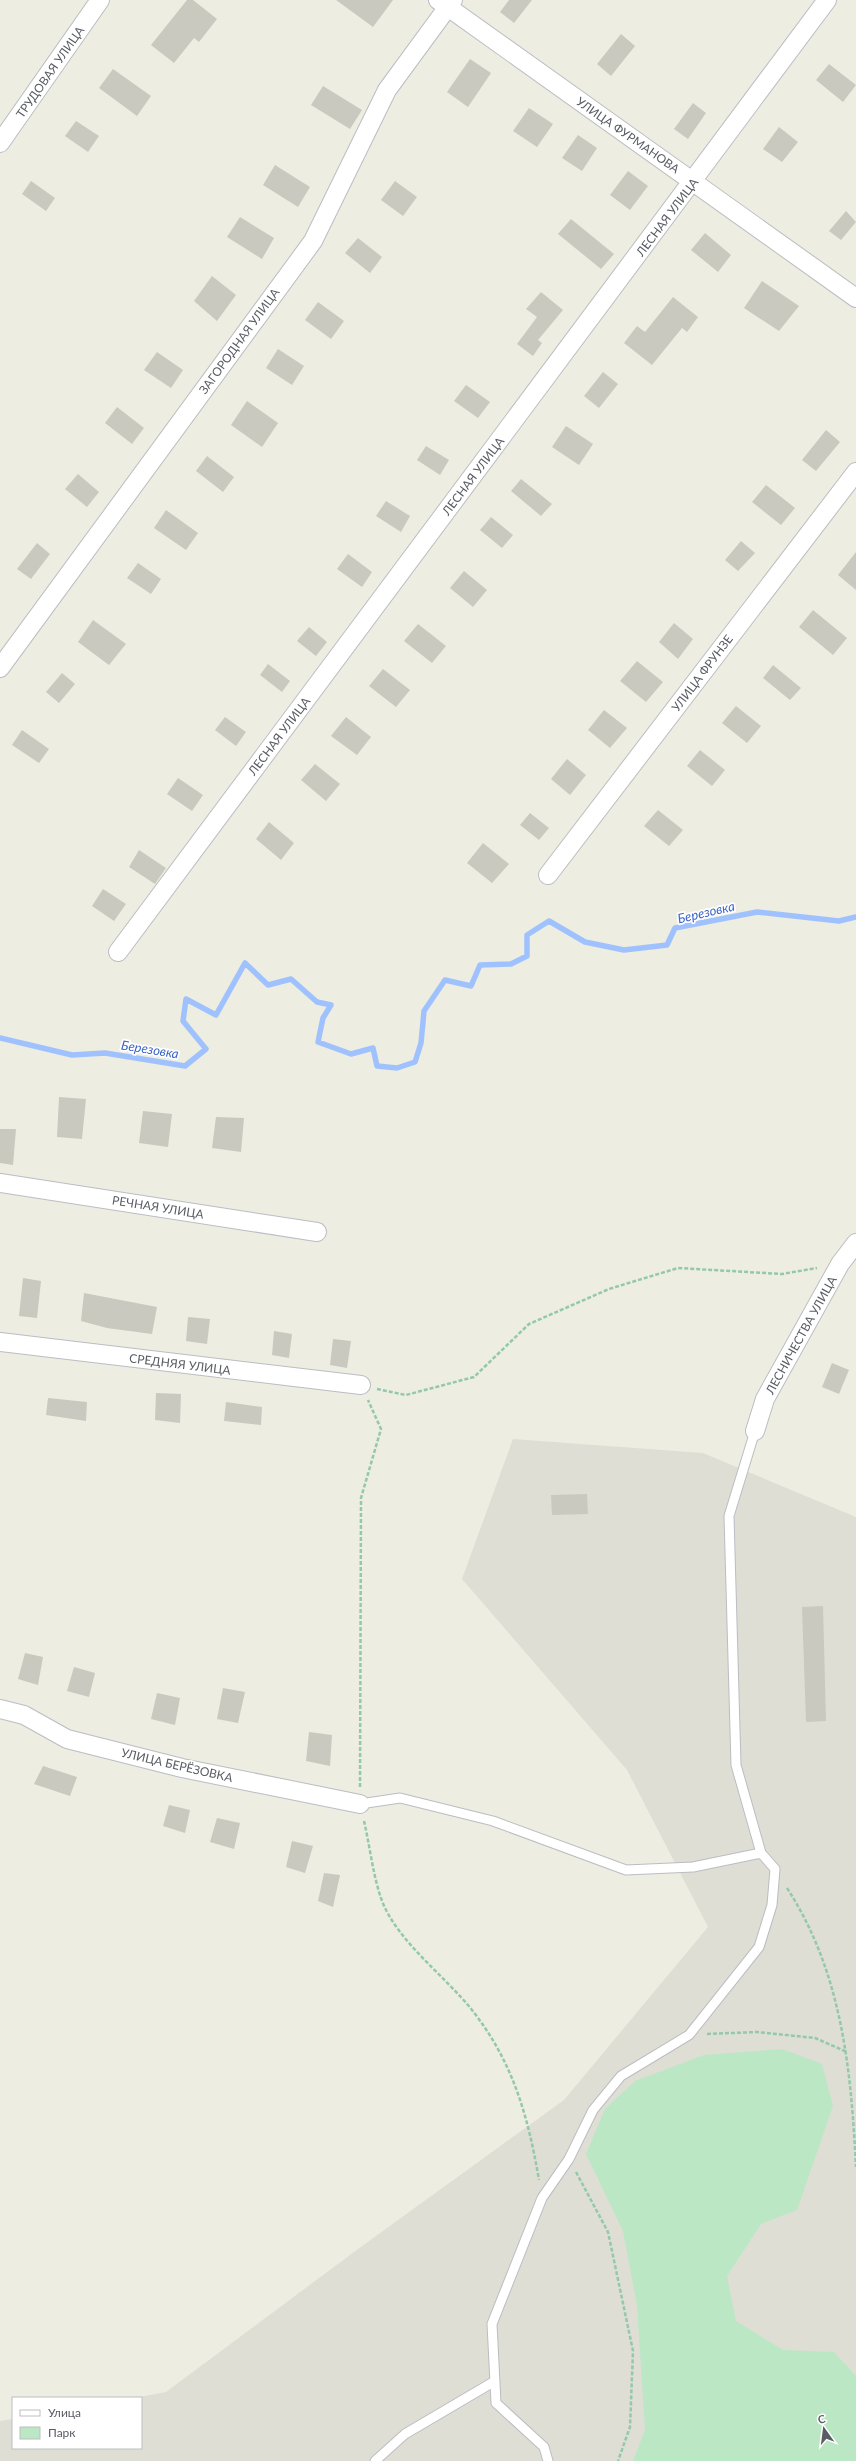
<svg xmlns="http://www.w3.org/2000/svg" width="856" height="2461" font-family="Lato,sans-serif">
	<rect width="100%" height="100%" fill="#edede1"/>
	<path fill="#deded5" d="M513,1439L703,1453L856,1517V2435L652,2461H0V2421L13,2419V2448H141V2398H134L166,2392L358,2249L564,2100L708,1927L627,1770L462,1579Z"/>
	<path fill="#bbe7c4" d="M782,2049L822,2064L833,2106L797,2210L761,2224L727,2276L736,2321L783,2350L834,2352L856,2376V2461H633L645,2430L637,2305L623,2231L586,2154L605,2109L635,2081L704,2055Z"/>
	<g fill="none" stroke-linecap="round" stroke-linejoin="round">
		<path stroke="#9fc2ff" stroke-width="5.5" d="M0,1038L72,1055L105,1053L185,1066L206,1049L183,1021L186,999L216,1015L245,963L268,985L291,979L317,1002L331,1005L323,1018L318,1042L351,1054L373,1048L377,1066L397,1068L415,1062L421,1043L424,1011L445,980L471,986L480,965L511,964L527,956V935L549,921L585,942L624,950L667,945L675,928L757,912L839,921L856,917"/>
	</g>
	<path fill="#cac9c0" d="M187,0H193L217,19L199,42L194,38L174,63L151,45Z
		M336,0H393L373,27Z
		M509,0H532L514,23L500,12Z
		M621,34L635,46L611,76L597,64Z
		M470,59L491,73L468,107L447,92Z
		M829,64L856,85L843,102L816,80Z
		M113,69L151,96L137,116L99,88Z
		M323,86L362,110L350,129L311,105Z
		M693,103L706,113L688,139L674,129Z
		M529,108L553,124L537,147L513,131Z
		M76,121L99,136L88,152L65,136Z
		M779,127L798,142L782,162L763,149Z
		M578,135L597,148L582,171L562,158Z
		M275,165L310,187L298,207L263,185Z
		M628,171L648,186L630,210L610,195Z
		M31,181L55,198L46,211L22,194Z
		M395,181L417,197L403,216L381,200Z
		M846,211L856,222L841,240L829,231Z
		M240,217L274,238L262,259L227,237Z
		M571,219L614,254L601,269L558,234Z
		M705,233L731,255L718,272L691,250Z
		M358,238L382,257L370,273L345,253Z
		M212,276L236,295L217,321L194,301Z
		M762,281L799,306L779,331L744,308Z
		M541,292L563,310L538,340L542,343L533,356L517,344L537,317L526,309Z
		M673,297L698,317L687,332L682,328L652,365L624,343L637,326L645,332Z
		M318,302L344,321L331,339L305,320Z
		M278,349L304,366L292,385L266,368Z
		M157,352L183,370L171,388L144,370Z
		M603,372L618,384L599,408L584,396Z
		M466,385L490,402L478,418L454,401Z
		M247,401L278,423L262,447L231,425Z
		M117,407L144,428L132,444L105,423Z
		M566,426L593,444L579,465L552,447Z
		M826,430L840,442L816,471L802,460Z
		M426,446L449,460L440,475L417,460Z
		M207,456L234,477L223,492L196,471Z
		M78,474L99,492L87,507L65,489Z
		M521,479L552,504L541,516L511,491Z
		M766,485L795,508L781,525L752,502Z
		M386,501L410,516L401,532L376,516Z
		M166,510L198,533L186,550L154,528Z
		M491,517L513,535L502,548L480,530Z
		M741,541L755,553L738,571L725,560Z
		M37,543L50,554L31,579L17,569Z
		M856,552V590L838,575Z
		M348,554L372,572L362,587L337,569Z
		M138,563L161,579L151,594L127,578Z
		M464,571L487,590L473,607L450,588Z
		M813,610L847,638L833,655L799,627Z
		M93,620L126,644L109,665L78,642Z
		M674,623L693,639L678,659L659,642Z
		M418,624L446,646L432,663L404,641Z
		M309,627L327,642L316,656L297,641Z
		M637,661L663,682L646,702L620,681Z
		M268,664L290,681L282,692L260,675Z
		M773,665L801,688L790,700L763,678Z
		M383,669L410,690L396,707L369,686Z
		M62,673L75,684L59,703L46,692Z
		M736,706L761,726L747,743L722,723Z
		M604,710L627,728L610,748L588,730Z
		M225,717L246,732L236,746L215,730Z
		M346,717L371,737L357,755L331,736Z
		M22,730L49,749L39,763L12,745Z
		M700,750L725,770L712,786L687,766Z
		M567,759L586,775L570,795L551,779Z
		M315,764L340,784L326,801L301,780Z
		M178,778L203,795L192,811L167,794Z
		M658,810L683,830L669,846L644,826Z
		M530,813L549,828L539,840L520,825Z
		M269,822L294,843L281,860L256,839Z
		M483,843L509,864L492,883L467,863Z
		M139,850L166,868L155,884L129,867Z
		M103,889L126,904L114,921L92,906Z
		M59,1097L86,1099L82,1139L57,1137Z
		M143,1111L172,1114L168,1147L139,1143Z
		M216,1117L244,1118L241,1152L212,1148Z
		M0,1129H16L13,1165L0,1163Z
		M23,1278L41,1281L37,1318L19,1316Z
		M84,1293L157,1307L152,1334L107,1328L81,1321Z
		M188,1317L210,1319L207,1344L186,1341Z
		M274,1331L292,1334L289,1358L272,1355Z
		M333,1339L351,1341L347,1368L330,1365Z
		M832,1363L849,1370L839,1394L822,1387Z
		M156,1393L181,1394L180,1423L155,1420Z
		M48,1398L87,1402L86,1421L46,1415Z
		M226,1402L262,1407L261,1425L224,1421Z
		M587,1494L588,1514L552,1515L551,1495Z
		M823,1606L826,1721L806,1722L802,1607Z
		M25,1653L43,1657L38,1685L18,1679Z
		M74,1667L95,1673L89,1697L67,1691Z
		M223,1688L245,1692L238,1723L217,1719Z
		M157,1693L180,1698L175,1725L151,1719Z
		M309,1732L332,1735L330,1766L306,1761Z
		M43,1766L77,1777L70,1796L34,1784Z
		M169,1805L190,1810L185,1833L163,1826Z
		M217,1818L240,1823L234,1849L210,1842Z
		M292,1841L313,1846L305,1873L286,1867Z
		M324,1873L340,1875L333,1907L318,1901Z"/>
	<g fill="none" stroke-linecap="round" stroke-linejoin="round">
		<defs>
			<path id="service" d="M360,1804L400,1798L493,1821L626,1870L693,1867L761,1853
				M375,2461L405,2434L495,2381
				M548,2461L544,2447L496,2403L492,2324L542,2198L569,2159L593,2110L621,2076L689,2035L759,1947L772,1905L775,1869L761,1853L736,1765L729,1516L755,1431"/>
			<path id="minor" d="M438,0L856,298
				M0,143L100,0
				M0,668L313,241L387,90L453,0
				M548,875L856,472
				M118,952L827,0
				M0,1183L317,1232
				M0,1342L361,1385
				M755,1431L765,1399L840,1264L856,1243
				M0,1709L24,1715L67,1739L182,1768L360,1804"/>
		</defs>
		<use href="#service" stroke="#bbbdc3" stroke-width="11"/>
		<use href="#minor" stroke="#bbbdc3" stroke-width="20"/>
		<path stroke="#94c8ad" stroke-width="2.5" stroke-dasharray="4 2" stroke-linecap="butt" d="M377,1389L406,1395L474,1377L529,1324L609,1289L678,1268L782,1274L817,1268
			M360,1787L361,1498L381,1429L368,1400
			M364,1821C370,1847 373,1876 382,1901C398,1942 445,1976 472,2010C513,2062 528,2116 539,2180
			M787,1888C842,1973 851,2069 856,2167
			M707,2034L757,2032L815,2038L847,2052
			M576,2172L608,2232L633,2351L630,2427L618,2461"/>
		<use href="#service" stroke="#fff" stroke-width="9"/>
		<use href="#minor" stroke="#fff" stroke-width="18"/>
	</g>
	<g text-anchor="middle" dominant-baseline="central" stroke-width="3.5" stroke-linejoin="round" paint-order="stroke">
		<g font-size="12" fill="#595c63" stroke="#fff">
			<text transform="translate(50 72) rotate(-55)">ТРУДОВАЯ УЛИЦА</text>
			<text transform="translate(628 135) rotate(35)">УЛИЦА ФУРМАНОВА</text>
			<text transform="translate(667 217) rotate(-53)">ЛЕСНАЯ УЛИЦА</text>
			<text transform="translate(239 341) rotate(-54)">ЗАГОРОДНАЯ УЛИЦА</text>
			<text transform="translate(473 476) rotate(-53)">ЛЕСНАЯ УЛИЦА</text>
			<text transform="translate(702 673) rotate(-53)">УЛИЦА ФРУНЗЕ</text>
			<text transform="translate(279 736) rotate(-53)">ЛЕСНАЯ УЛИЦА</text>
			<text transform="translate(158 1207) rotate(9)">РЕЧНАЯ УЛИЦА</text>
			<text transform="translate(801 1335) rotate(-61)">ЛЕСНИЧЕСТВА УЛИЦА</text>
			<text transform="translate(180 1364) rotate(7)">СРЕДНЯЯ УЛИЦА</text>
			<text transform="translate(177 1765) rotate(13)">УЛИЦА БЕРЁЗОВКА</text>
		</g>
		<g font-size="13" font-style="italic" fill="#3c64c8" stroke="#fff">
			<text transform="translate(706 912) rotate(-13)">Березовка</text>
			<text transform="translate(150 1049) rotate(9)">Березовка</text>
		</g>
	</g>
	<rect x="12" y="2397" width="130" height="52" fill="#ffffff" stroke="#bdbec1"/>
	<rect x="20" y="2410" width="20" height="6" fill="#ffffff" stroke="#bdbec1"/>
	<text x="48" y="2417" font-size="12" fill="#595c63">Улица</text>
	<rect x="20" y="2427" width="20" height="12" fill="#bbe7c4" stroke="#bdbec1"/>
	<text x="48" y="2437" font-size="12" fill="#595c63">Парк</text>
	<g transform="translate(824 2429) rotate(346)" stroke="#ffffff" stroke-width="3" paint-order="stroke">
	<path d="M0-3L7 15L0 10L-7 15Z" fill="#595c63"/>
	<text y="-6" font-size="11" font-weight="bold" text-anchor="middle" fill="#595c63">С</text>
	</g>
</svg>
